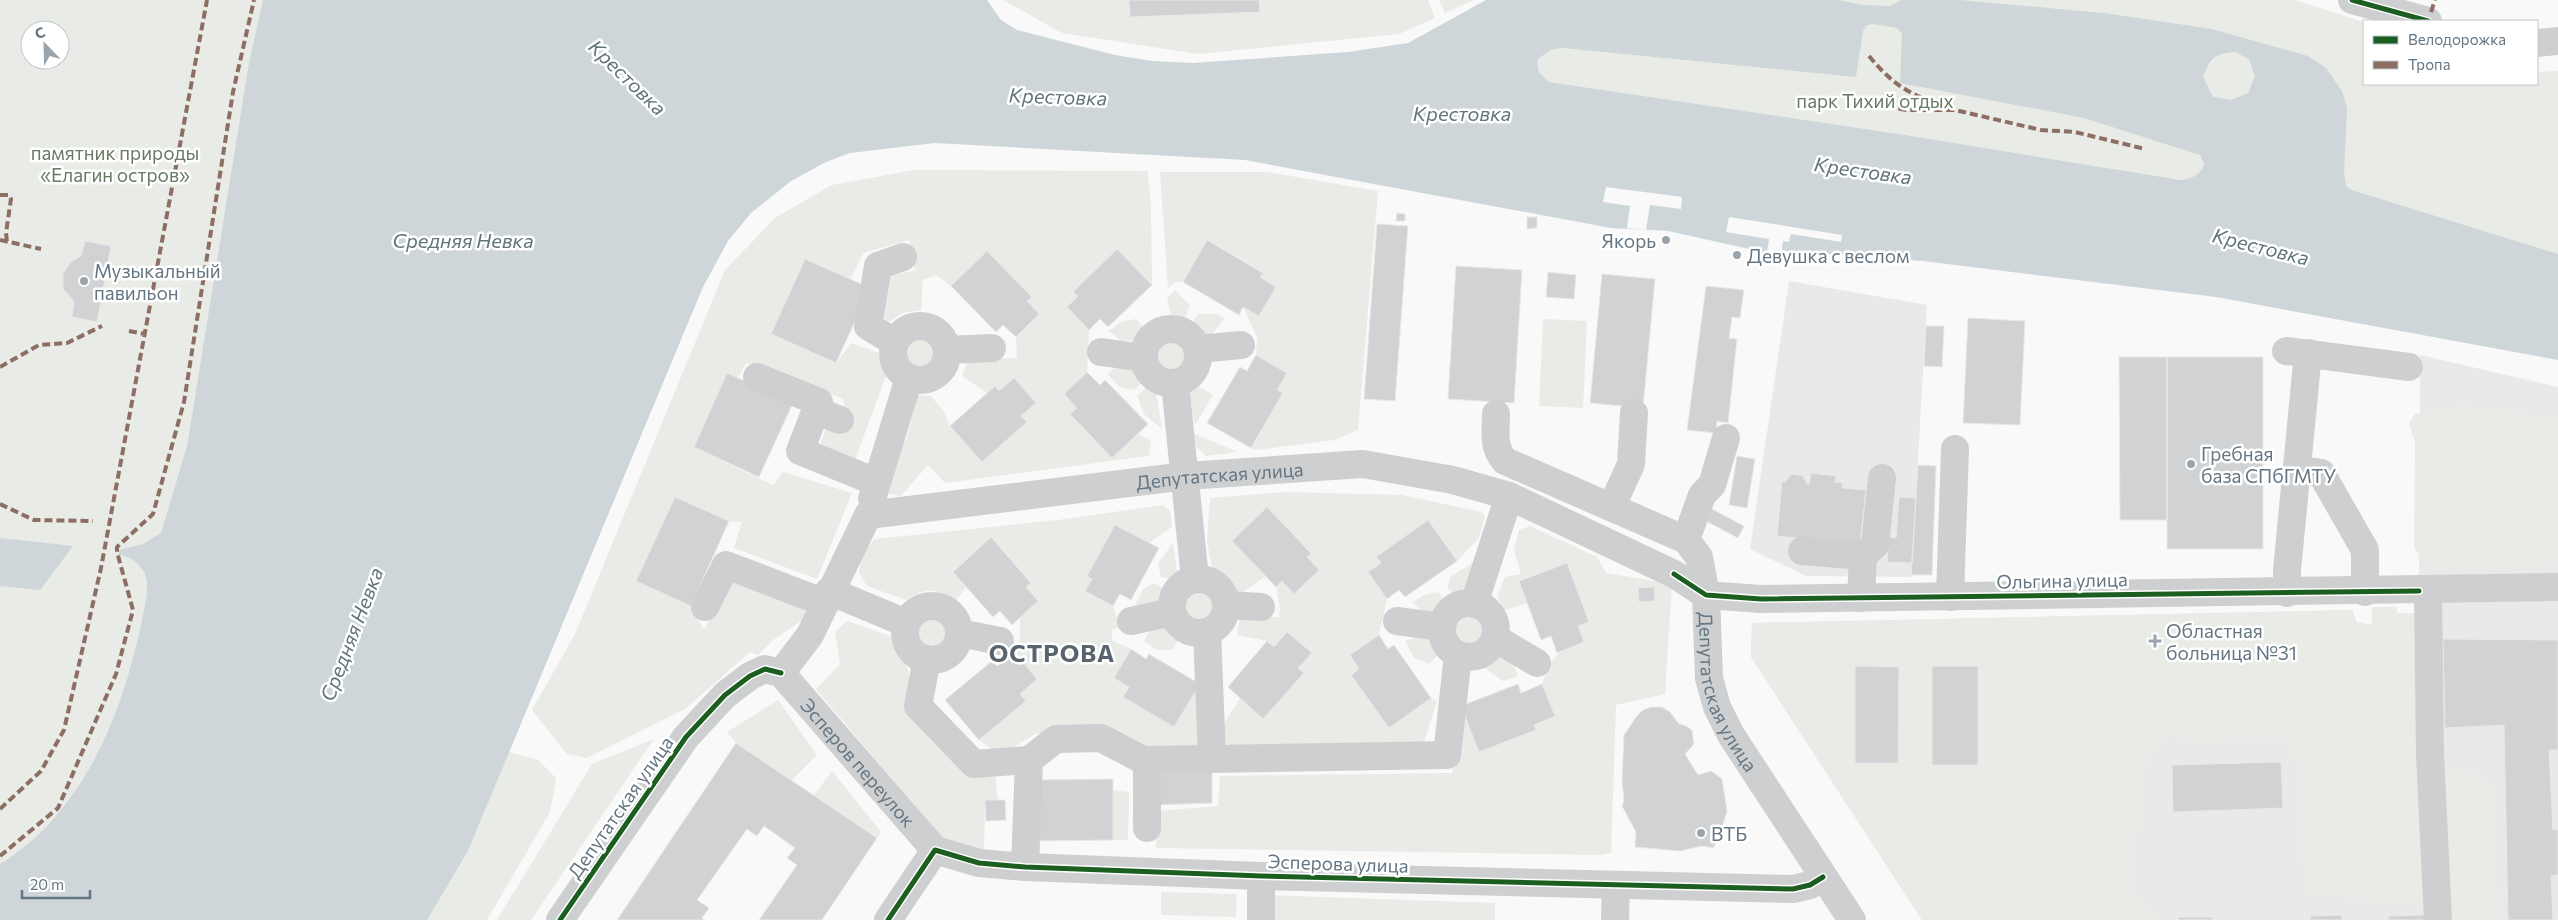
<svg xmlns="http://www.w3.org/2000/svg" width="2558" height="920" font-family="Commissioner,sans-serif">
	<rect width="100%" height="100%" fill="#f9f9f9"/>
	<path fill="#e8e9e9" d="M1789,281L1927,305L1911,577L1806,576L1750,549Z
		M2420,355L2558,387V920H1922L1751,657L1752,623L2352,610L2357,622L2372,625V607H2397V613H2419Z"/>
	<path fill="#e8ebe6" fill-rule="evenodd" d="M0,0H263L249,62L187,446L161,533C150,545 133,544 120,555C133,557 143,565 146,579C149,594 144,609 141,624C128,685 107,749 69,799C50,826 28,846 0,864ZM30,30H60V60H30Z
		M1003,0H1428L1435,18L1399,34L1198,54L1062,33Z
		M1439,0H1474L1445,13Z
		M1751,0H2295L2364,22V84H2537V72L2558,71V254L2352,190L2346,186L2201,171L2194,178L2182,180L1899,134L1549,82L1539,72L1537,60L1550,50L1562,48L1726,64Z
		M914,170L1148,171L1151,209L1152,285L1117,249L1073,292L1078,296L1067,307L1089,330L1087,372L1064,394L1077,408L1070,414L1112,458L1138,434L1151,440L1149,456L945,483L928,465L901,496L879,492L893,438L906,440L918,395L931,396L944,412L950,426L982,462L1027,422L1021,416L1036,403L1014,378L999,391L995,386L987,393L962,376L968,359L1017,358L1016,337L1039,314L1027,301L1032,297L987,251L951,286L936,275L923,280L921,310L902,313L888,323L880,310L889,277L915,270L909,240L863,253L850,280L771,334L836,363L851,343L879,353L886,376L855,460L820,445L826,429L843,435L849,423L843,399L770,369L746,363L738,378L727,374L694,447L773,485L783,472L852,493L817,579L734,548L742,522L729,521L675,497L637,581L691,606L704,630L730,580L804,608L807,617L773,640L758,655L750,652L685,709L587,758L567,754L532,710L575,634L725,270L775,218L832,185Z
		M1160,172H1267L1378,191L1358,430L1334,440L1256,450L1251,448L1283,393L1277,390L1287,373L1256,355L1257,337L1243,307L1259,316L1276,287L1260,277L1263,272L1207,240L1183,282H1176L1168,288Z
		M1175,290L1190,306L1185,318L1171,314L1167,299Z
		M1198,314H1217L1225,318L1212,334L1204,335L1194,321Z
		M1136,319L1143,327L1134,341H1121L1109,331L1121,322Z
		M1543,319L1587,321L1583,408L1539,406Z
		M904 353a17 17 0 1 1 34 0a17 17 0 1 1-34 0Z
		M1154 355a17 17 0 1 1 34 0a17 17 0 1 1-34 0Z
		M1116,366H1132L1135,375L1141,383L1134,390L1119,387L1108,374Z
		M1197,385L1213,395L1195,425L1189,393Z
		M1146,388L1156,392L1162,429L1144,414L1137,396Z
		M2466,405L2558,419V562L2517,569L2433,571L2414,548L2415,443L2409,423L2415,414Z
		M1194,434L1238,452L1206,456L1196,446Z
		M1284,492L1402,495L1481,512L1485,516L1479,538L1457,561L1376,557L1381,563L1368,572L1387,599L1379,635L1350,655L1359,669L1389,728L1431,698L1437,701L1422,749L1236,753L1226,742L1222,727L1240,698L1263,719L1303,674L1298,668L1311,653L1287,632L1274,647L1267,641L1237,635L1240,617H1279L1280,608L1276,587L1282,581L1294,594L1319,570L1307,557L1311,552L1267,507L1266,576L1239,595L1212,568L1207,542L1210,498Z
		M1163,505L1170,511L1172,527L1149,543L1115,525L1087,576L1092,579L1085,591L1113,606L1120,627L1111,630L1113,641L1131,649L1114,678L1129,687L1124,697L1174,727L1200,684L1201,743L1190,753L1146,751L1068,730L1035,734L1009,750H993L979,740L1026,701L1020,694L1037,679L1014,652L1020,639V617L1038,601L1026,587L1031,582L991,537L953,571L966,587L955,602C934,588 929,586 906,600L867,586L859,573L862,554L875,539L1058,520Z
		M1530,526L1597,557L1606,573L1672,584L1665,694L1616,705L1611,853L1601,855L1156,848V811L1218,806L1220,776L1452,773L1461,706L1479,752L1535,730L1534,725L1554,716L1542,684C1553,654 1555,653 1584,642L1578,626L1589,622L1567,563L1520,580L1528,603L1505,610L1497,597L1505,577L1521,574L1514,550L1519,530Z
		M1173,543L1177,573L1171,579L1161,577L1158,563Z
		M1473,563L1466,586L1456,595L1447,588L1451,576Z
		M1154,583L1163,588L1159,597L1161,605L1135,606L1143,589Z
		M1184 608a17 17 0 1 1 34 0a17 17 0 1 1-34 0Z
		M1439,592L1443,602L1432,616L1426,615L1412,602L1424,595Z
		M2372,607H2397V613H2420L2428,907L2304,893L2293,738L2183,742L2169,730L2145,766L2143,814L2131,850L2133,889L2163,920H1922L1751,657L1752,623L2352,610L2357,622L2372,625Z
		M915 633a17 17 0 1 1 34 0a17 17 0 1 1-34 0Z
		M1455 633a16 16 0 1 1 32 0a16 16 0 1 1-32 0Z
		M847,621L893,637L896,653L906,664L912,685L995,774L998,800L985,801L984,849H951L816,689L840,664L835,632Z
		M1165,627L1179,639L1172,650H1157L1144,641L1151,629Z
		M1418,636L1432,638L1439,654L1429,664L1414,658L1405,641Z
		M1499,657L1513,662L1518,677L1502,681L1484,667Z
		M778,700L817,755L792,780L736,743L727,732Z
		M654,739L531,920H497L592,764Z
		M509,752L538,760L556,778L550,812L487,920H427L468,851Z
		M2451,769L2480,773L2494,789L2499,920H2447L2439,783Z
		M832,771L881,832L877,838L814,795Z
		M1113,790L1129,792L1128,840H1113Z
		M1161,892L1237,894L1236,917L1161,915Z
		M1265,895L1495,903V920H1265Z"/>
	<path fill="#ced6d9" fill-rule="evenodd" d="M263,0H987L1001,20L1017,30L1115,55L1152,61L1193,63L1348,52L1408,43L1486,0H1839L1863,5L1890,6L1901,0H1960L2104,13L2212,29L2308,56L2326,68L2342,91L2347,108L2344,173L2346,186L2352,190L2558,254V360L2216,297L1923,261L1787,251L1781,255L1767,253L1668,231L1611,228L1245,160L935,143L850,153L826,162L791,181L751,213L728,241L703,287L468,851L427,920H0V864C28,846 50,826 69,799C107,749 128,685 141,624C144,609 149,593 146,578C143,565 132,557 119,555V550L143,544L161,533L187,446L249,62ZM1874,24L1897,28L1902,34L1900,83L2084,118L2200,155L2204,165C2199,176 2193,178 2181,180L1899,134L1549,82L1539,72L1537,60L1550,50L1562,48L1856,77L1863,31L1867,25ZM2235,52L2249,59L2255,76L2248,93L2231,100L2213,97L2203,77C2210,58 2214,54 2235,52Z
		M0,538L73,546L40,590L0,586Z"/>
	<path fill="#f9f9f9" d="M1606,187L1682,197L1681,209L1650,205L1646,230L1627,228L1630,206L1603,202Z
		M1729,217L1842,235L1841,242L1791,234L1789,242L1783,241L1781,255L1767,253L1769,239L1726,232Z"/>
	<path fill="#d0d2d3" stroke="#e8e8e8" d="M1129,0H1259L1260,12L1130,17Z
		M1397,213L1405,214V221H1396Z
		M1527,217H1537V228L1527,229Z
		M1377,224L1408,226L1395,401L1364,399Z
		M1207,240L1263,273L1260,277L1276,287L1259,316L1243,307L1239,315L1183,282Z
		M85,241L111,246L97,322L72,317L74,301L63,289V273L71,262L81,256Z
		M1117,249L1152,285L1108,327L1100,319L1089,330L1067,307L1078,296L1073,292Z
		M987,251L1032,297L1027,301L1039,314L1016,337L1003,325L996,332L951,286Z
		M805,259L870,288L836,363L771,334Z
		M1456,266L1522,270L1514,403L1448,399Z
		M1548,272L1576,275L1574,299L1546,297Z
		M1602,274L1655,279L1643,408L1590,403Z
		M1706,286L1744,290L1740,318L1732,317L1729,338L1737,339L1728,423L1717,421L1716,433L1687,430Z
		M1968,318L2025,321L2020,425L1963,423Z
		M1926,326H1944L1942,367L1924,366Z
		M1256,355L1287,373L1277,390L1283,393L1251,448L1207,423L1240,367L1247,371Z
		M2119,357H2167V520H2120Z
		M2167,357H2263V549H2167Z
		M1087,372L1100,385L1105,380L1148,424L1112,458L1070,414L1077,408L1064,394Z
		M727,373L793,403L759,477L694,447Z
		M1014,378L1036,403L1021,416L1027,422L982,462L950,426L995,386L999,391Z
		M1737,456L1755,459L1747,508L1729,505Z
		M1918,465L1936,466L1932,575H1911Z
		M1811,473L1836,476L1835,482L1843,483L1842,488L1866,490L1860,545L1777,536L1782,481L1785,482L1792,474L1803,476L1807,484H1809Z
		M675,497L729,521L691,606L636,581Z
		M1899,497L1916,498L1912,563L1887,562L1889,537L1896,538Z
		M1267,507L1311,553L1307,557L1319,570L1294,594L1282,581L1276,587L1232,541Z
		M1710,508L1744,526L1738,538L1704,520Z
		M1428,520L1457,561L1405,597L1399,590L1387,599L1368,572L1381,563L1376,557Z
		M1115,525L1159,548L1131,600L1120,594L1113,606L1085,591L1092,579L1087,576Z
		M991,537L1031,583L1026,587L1038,601L1012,625L1000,611L993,617L953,572Z
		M1567,563L1589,622L1578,626L1584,642L1557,653L1551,636L1541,640L1519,581Z
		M1654,587L1655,601L1639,602L1638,588Z
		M1287,632L1312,653L1298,668L1304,673L1263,719L1228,687L1267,641L1274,647Z
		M1379,635L1388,649L1394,645L1431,698L1389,728L1351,675L1359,669L1350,655Z
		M2443,639L2558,640V750H2549L2553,830L2558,829V875L2551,876L2553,920H2508L2504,725L2445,728Z
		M1131,649L1146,659L1149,654L1200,684L1174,727L1123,697L1129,687L1114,678Z
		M1014,652L1037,679L1020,694L1026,701L979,740L945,700L992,661L997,666Z
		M1855,666L1899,667L1898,763H1855Z
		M1932,666H1978V765H1932Z
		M1518,684L1521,693L1542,684L1555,716L1534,725L1536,730L1479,752L1461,706Z
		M1652,707H1662L1670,712L1679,724L1686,726L1692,730L1694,744L1685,754L1698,775L1711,771L1722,779L1727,811L1722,828L1716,835L1717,842L1713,848L1702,846L1680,851L1635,847L1636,832L1622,806L1624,801L1622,780L1624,735L1636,717L1643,710Z
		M736,743L877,838L822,920H759L797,865L787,858L795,848L764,826L757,836L747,829L697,900L709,908L702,918L704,920H617Z
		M2281,762L2283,808L2173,812L2172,765Z
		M1212,769V803L1155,805L1154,770Z
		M1113,779V840L1032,841V780Z
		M985,800H1005L1006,820L986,821Z
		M2342,915V920H2310V916Z
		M2427,915L2428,920H2388V916Z
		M2178,917H2212V920H2178Z"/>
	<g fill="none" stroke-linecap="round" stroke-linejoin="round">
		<g stroke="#cecfd0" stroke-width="28">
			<path d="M2352,0L2428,21"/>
			<path d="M2537,43L2558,41"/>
			<circle cx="920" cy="353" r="27"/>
			<circle cx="1171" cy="356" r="27"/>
			<path d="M894,342L868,326L878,266L903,257"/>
			<path d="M1198,349L1241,345"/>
			<path d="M947,350L992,348"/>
			<path d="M2286,351L2409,367"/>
			<path d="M1101,352L1144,358"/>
			<path d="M757,377L819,402L800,451L876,482"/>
			<path d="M1175,383L1195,579"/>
			<path d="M815,410L840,420"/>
			<path id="s1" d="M1496,414C1496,431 1492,447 1505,461L1686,540L1699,557L1706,595L1709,678L1717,707L1731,735L1852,920"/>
			<path d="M2297,470L2321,473L2365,550V592"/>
			<path d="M872,499L909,378"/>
			<path d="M1612,506L1631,464L1634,413"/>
			<path d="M1686,540L1702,495L1712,485L1726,438"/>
			<path d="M1802,551L1863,556"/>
			<circle cx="1199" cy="606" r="27"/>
			<path d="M829,591L906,623"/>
			<path d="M2428,591L2430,754L2438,920"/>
			<path d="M2287,593V570L2308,353"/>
			<path d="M1950,597L1955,449"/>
			<path d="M1861,598L1863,556L1875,545L1882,478"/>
			<circle cx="1469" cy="630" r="27"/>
			<path d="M1474,604L1509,496"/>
			<path d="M1226,605L1261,607"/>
			<circle cx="932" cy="633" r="27"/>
			<path d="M705,607L726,565L825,603"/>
			<path d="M1131,621L1172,612"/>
			<path d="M1397,621L1442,627"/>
			<path d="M1207,632L1212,757"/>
			<path d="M959,633L1000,641"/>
			<path d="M1495,638L1537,663"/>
			<path d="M927,659L918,706L974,764L1029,760L1056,739L1101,738L1143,760L1447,755L1458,655"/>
			<path id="s2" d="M781,673L810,635L868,515L1186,476L1363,464L1453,480L1509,496L1674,574L1706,595L1761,599L2558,587"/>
			<path id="s3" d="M781,673L935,850"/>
			<path d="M1147,828V760"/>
			<path d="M1025,867L1029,760"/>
			<path d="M1261,876V920"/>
			<path d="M560,920L686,737L725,695L750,676L765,669L781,673"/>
			<path d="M888,920L935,850L979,863L1025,867L1261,876L1793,889L1810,885L1823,877"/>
			<path d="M1615,920L1616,886"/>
		</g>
		<path stroke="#8d6e63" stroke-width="4" stroke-dasharray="8 4" stroke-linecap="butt" d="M2431,12L2435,0
			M1869,56C1894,86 1910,95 1947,107
			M1863,102L1906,110H1955L2041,130L2075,132L2145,149
			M0,195H9L11,199L6,233L7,242
			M0,240L41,249
			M129,331L145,334
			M0,367L39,345L67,343L102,326
			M0,504L34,520L93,521
			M0,809L41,771L64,730L101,568L207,0
			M0,856L58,808L116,674L133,610L117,552V547L153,514L184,402L233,92L254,0"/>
		<defs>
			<path id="cycleway" d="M2352,0L2428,21
				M1674,574L1706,595L1761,599L2419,591
				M560,920L686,737L725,695L750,676L765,669L781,673
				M888,920L935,850L979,863L1025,867L1261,876L1793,889L1810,885L1823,877"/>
		</defs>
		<use href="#cycleway" stroke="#fff" stroke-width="8"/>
		<use href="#cycleway" stroke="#1b5e20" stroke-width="5"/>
	</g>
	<g fill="#99a4ac" stroke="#fff" stroke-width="2">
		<circle cx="1666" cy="240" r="5"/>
		<circle cx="1737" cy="255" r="5"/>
		<circle cx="84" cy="281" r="5"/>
		<circle cx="2191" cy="464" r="5"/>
		<path d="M2152.5 633.5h5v5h5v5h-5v5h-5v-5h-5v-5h5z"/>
		<circle cx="1701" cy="833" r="5"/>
	</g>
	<g text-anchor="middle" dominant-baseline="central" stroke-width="5" stroke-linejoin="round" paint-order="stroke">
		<g font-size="19" fill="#687a64" stroke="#fff">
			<text x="1875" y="100">парк Тихий отдых</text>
			<text x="115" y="152">памятник природы<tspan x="115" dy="22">«Елагин остров»</tspan></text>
		</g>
		<g font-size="19" fill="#657683" stroke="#fff" text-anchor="start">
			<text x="1656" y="240" text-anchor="end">Якорь</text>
			<text x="1747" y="255">Девушка с веслом</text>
			<text x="94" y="270">Музыкальный<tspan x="94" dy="22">павильон</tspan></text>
			<text x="2201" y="453">Гребная<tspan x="2201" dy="22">база СПбГМТУ</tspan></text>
			<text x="2166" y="630">Областная<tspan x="2166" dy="22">больница №31</tspan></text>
			<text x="1711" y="833">ВТБ</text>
		</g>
		<g font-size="19" fill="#657683" stroke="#fff">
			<text stroke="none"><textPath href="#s2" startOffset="535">Депутатская улица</textPath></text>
			<text transform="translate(2062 580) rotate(-1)">Ольгина улица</text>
			<text stroke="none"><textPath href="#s1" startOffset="408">Депутатская улица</textPath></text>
			<text stroke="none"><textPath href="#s3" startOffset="118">Эсперов переулок</textPath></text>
			<text transform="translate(620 807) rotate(-55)">Депутатская улица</text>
			<text transform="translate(1338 863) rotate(2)">Эсперова улица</text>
		</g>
		<g font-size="20" font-style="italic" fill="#60757c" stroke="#fff">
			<text transform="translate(628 77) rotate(44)">Крестовка</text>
			<text transform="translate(1058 96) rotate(2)">Крестовка</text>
			<text x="1462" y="113">Крестовка</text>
			<text transform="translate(1863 170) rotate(8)">Крестовка</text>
			<text x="463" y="240">Средняя Невка</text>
			<text transform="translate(2261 246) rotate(14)">Крестовка</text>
			<text transform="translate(351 634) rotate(-69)">Средняя Невка</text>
		</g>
		<g font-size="24" font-weight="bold" letter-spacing="1" fill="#57646e" stroke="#fff">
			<text x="1052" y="652">ОСТРОВА</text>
		</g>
	</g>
	<rect x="2363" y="20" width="175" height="65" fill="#ffffff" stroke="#c1c8cd"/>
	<rect x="2373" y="36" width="25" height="8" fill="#1b5e20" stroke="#c1c8cd"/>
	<text x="2408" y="45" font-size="15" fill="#657683">Велодорожка</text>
	<rect x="2373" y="61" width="25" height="8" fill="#8d6e63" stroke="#c1c8cd"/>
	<text x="2408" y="70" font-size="15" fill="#657683">Тропа</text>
	<g transform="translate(45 45) rotate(337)"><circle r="24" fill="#ffffff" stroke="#c1c8cd"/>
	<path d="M0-4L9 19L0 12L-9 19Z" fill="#99a4ac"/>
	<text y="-8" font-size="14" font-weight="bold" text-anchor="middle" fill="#657683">С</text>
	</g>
	<path d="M22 890v8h68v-8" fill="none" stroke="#657683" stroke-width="2.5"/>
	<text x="30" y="890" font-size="15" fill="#657683" stroke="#ffffff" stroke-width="4" paint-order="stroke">20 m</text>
</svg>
